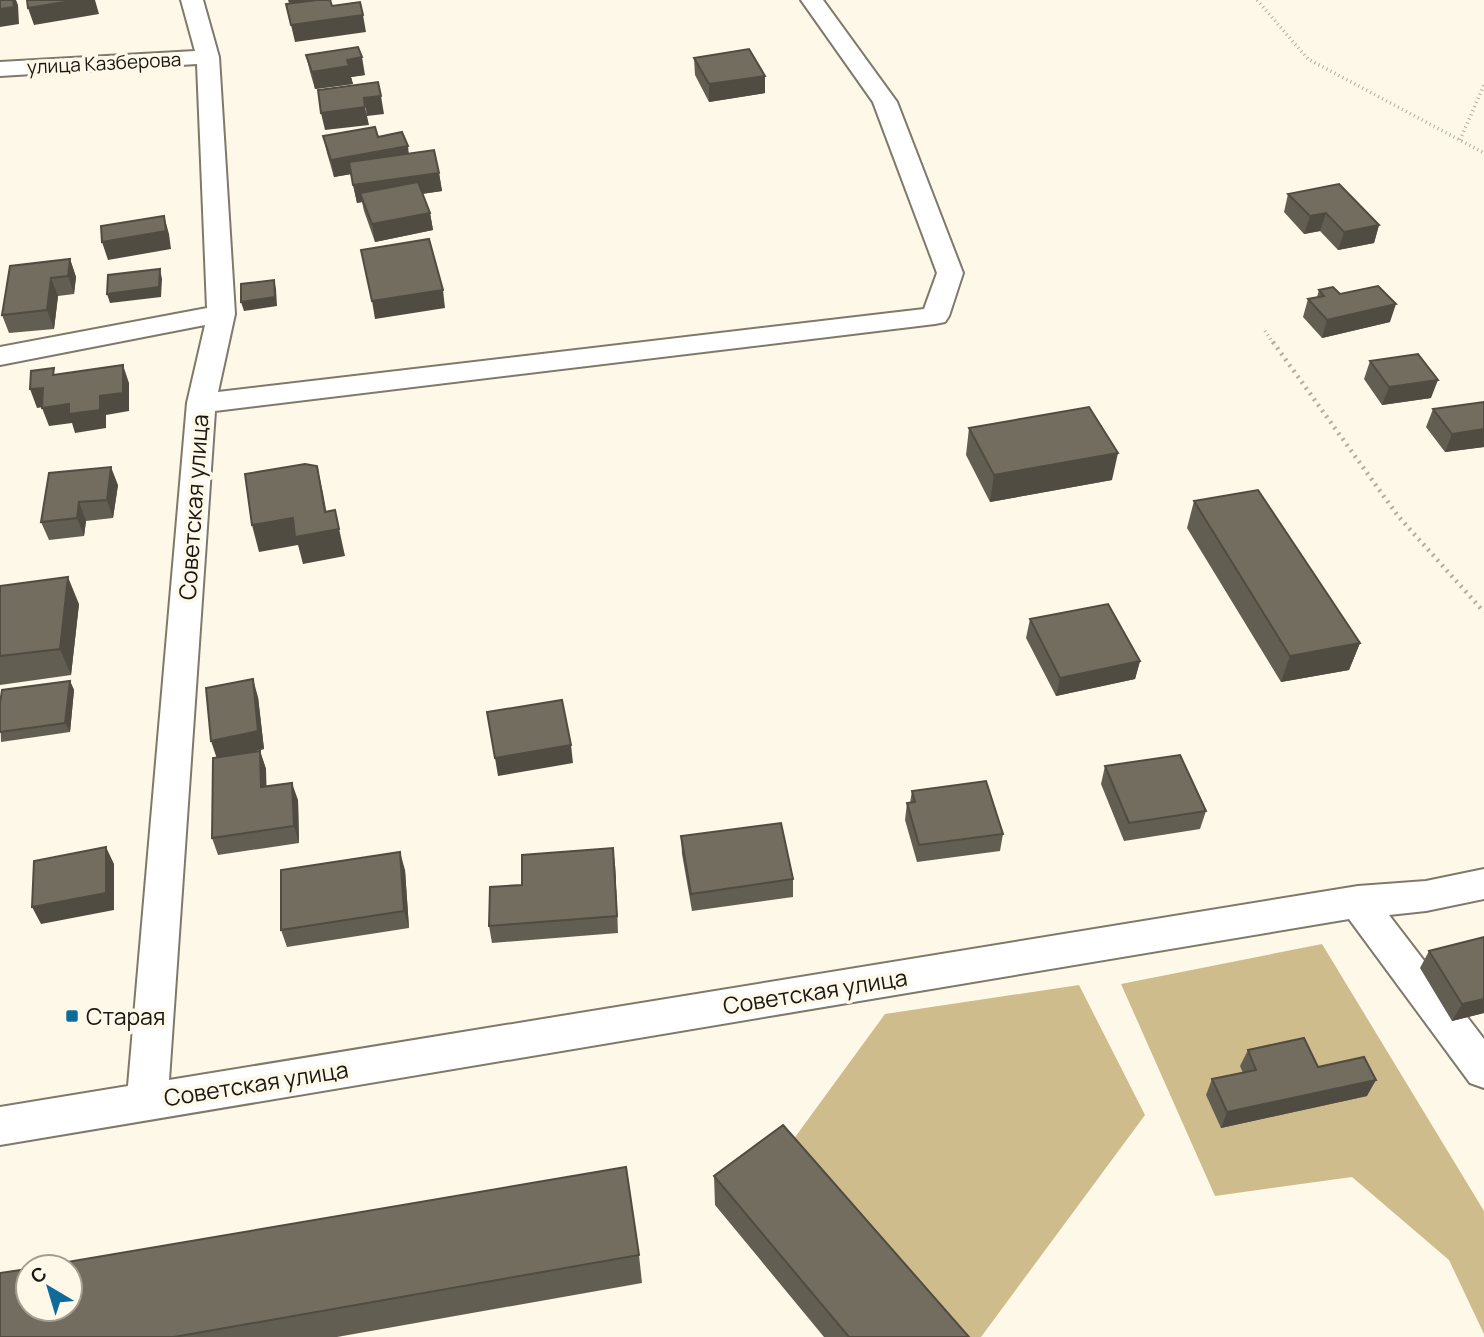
<svg xmlns="http://www.w3.org/2000/svg" width="1484" height="1337" font-family="Manrope,sans-serif">
	<rect width="100%" height="100%" fill="#fef8e8"/>
	<path fill="#cfbc8c" d="M1322,944L1484,1211V1334L1449,1260L1352,1177L1215,1196L1121,984Z
		M1079,985L1145,1115L981,1337H940L782,1155L885,1014Z"/>
	<g fill="none" stroke-linecap="round" stroke-linejoin="round">
		<defs>
			<path id="minor" d="M181,0H203L219,57L235,314L218,392L924,309L937,273L873,102L801,0H823L897,102L963,273L949,316L945,322L935,324L215,411L169,1080L1358,886L1426,881L1484,869V899L1426,911L1389,915L1484,1039V1088L1470,1083L1349,919L0,1145V1107L128,1086L187,403L205,325L0,365V347L207,308L197,64L0,76V62L195,51Z"/>
		</defs>
		<use href="#minor" stroke="#7e796b" stroke-width="4"/>
		<path stroke="#b2ada1" stroke-width="3.5" stroke-dasharray="1 3.5" stroke-linecap="butt" d="M1257,0L1308,59L1484,153
			M1460,140L1484,85
			M1265,331L1274,344"/>
		<path stroke="#b2ada1" stroke-width="4.5" stroke-dasharray="2 5" stroke-linecap="butt" d="M1273,342L1398,516L1484,612"/>
		<use href="#minor" fill="#fff" fill-rule="evenodd"/>
	</g>
	<path fill="#625e52" d="M306,55L365,75L351,77L353,84L315,89L310,72Z
		M694,58L765,76V93L709,102L695,75Z
		M323,136L378,137L439,173L442,191L422,194L430,213L433,230L375,242L364,211L362,202L357,203L351,174L334,177L327,153Z
		M1288,194L1379,225L1374,243L1338,250L1320,231L1304,234L1284,212Z
		M70,259L76,277L74,294L58,296L54,329L9,333L2,315Z
		M1319,290L1340,294L1390,322L1322,338L1303,317L1308,299L1317,297Z
		M1370,361L1431,398L1382,405L1364,379Z
		M1484,402V447L1445,452L1426,427L1433,409Z
		M969,428L1112,480L990,502L966,455Z
		M49,473L118,485L113,518L86,521L84,536L49,540L41,522Z
		M1194,501L1360,643L1349,670L1281,682L1187,528Z
		M0,586L79,604L71,675L0,685Z
		M1030,619L1140,661L1135,679L1056,696L1026,638Z
		M70,681L74,690L70,732L1,742L0,703Z
		M258,697L264,749L237,755L260,751L266,769V786L298,800L299,843L218,855L212,838L217,758Z
		M1105,766L1206,811L1200,829L1124,841L1101,784Z
		M912,791L1003,834L1000,851L917,862L905,820L907,803H910Z
		M681,836L793,879V897L692,911L682,854Z
		M615,865L618,933L492,943L489,926L522,885Z
		M405,870L409,928L287,947L281,930Z
		M1484,937V1013L1452,1021L1420,968L1429,951Z
		M1248,1050L1318,1067L1367,1096L1221,1128L1206,1095L1212,1079L1243,1073L1240,1066Z
		M714,1176L969,1337H824L715,1205Z
		M639,1255L642,1283L337,1337H0Z"/>
	<path fill="#504c42" d="M13,0H16L18,5L19,24L0,27V9Z
		M77,0H95L99,14L34,25L28,8Z
		M288,0H333L290,6Z
		M363,15L366,32L295,42L291,25Z
		M362,57L365,75L351,77L353,84L315,89L312,72L347,60Z
		M765,76V93L709,102V84Z
		M381,96L384,114L367,116L364,98Z
		M365,107L369,125L325,130L321,113Z
		M408,146L410,164L334,177L331,160Z
		M439,173L442,191L364,202L360,193L362,202L357,203L353,185Z
		M430,213L433,230L375,242L372,224Z
		M1326,213L1320,231L1304,234L1310,216Z
		M164,216L169,234L171,249L108,260L102,242Z
		M1379,225L1374,243L1338,250L1344,232Z
		M70,259L76,277L74,294L68,276Z
		M160,269L162,279L161,297L110,303L107,294Z
		M51,278L58,296L54,329L47,310Z
		M274,280L276,289L277,306L244,311L241,302Z
		M443,290L445,308L375,319L372,301Z
		M1396,304L1390,322L1322,338L1327,320Z
		M123,365L129,383V411L106,415V428L75,433L72,423L49,426L42,408L100,396Z
		M1438,380L1431,398L1382,405L1389,387Z
		M43,388L50,406L37,408L30,389Z
		M1484,429V447L1445,452L1452,434Z
		M1118,453L1112,480L990,502L994,475Z
		M317,466L323,493L330,531L335,510L345,556L303,564L298,545L259,552L252,525L325,512Z
		M111,467L118,485L113,518L107,500Z
		M79,502L86,521L84,536L77,518Z
		M68,577L79,604L71,675L60,649Z
		M1360,643L1349,670L1281,682L1290,656Z
		M1140,661L1135,679L1056,696L1060,678Z
		M253,679L258,697L264,749L217,759L211,741Z
		M70,681L74,690L70,732L65,723Z
		M571,745L573,763L498,776L495,758Z
		M260,751L266,769L267,805L261,787Z
		M292,783L298,800L299,843L294,826Z
		M106,847L114,864V910L41,924L32,907Z
		M613,848L615,865L618,933Z
		M400,852L405,870L409,928L404,911Z
		M1484,999V1013L1452,1021L1462,1004Z
		M1376,1080L1367,1096L1221,1128L1227,1112Z"/>
	<path fill="#726d5f" stroke="#504c42" stroke-width="2" d="M0,0H13L14,7L0,9Z
		M27,0H77L28,8Z
		M317,0H330L332,6L360,2L363,15L291,25L286,4Z
		M358,47L362,57L347,60L349,66L312,72L306,55Z
		M749,49L765,76L709,84L694,58Z
		M378,82L381,96L364,98L365,107L321,113L318,90Z
		M375,127L378,137L402,132L408,146L331,160L323,136Z
		M434,150L439,173L353,185L349,162Z
		M418,182L430,213L372,224L360,193Z
		M1339,184L1379,225L1344,232L1326,213L1310,216L1288,194Z
		M164,216L166,231L102,242L101,226Z
		M429,239L443,290L372,301L361,250Z
		M70,259L68,276L51,278L47,310L2,315L10,266Z
		M160,269L159,287L107,294L108,275Z
		M274,280L275,297L241,302V284Z
		M1378,286L1396,304L1327,320L1308,299L1324,296L1319,290L1333,287L1340,294Z
		M1418,354L1438,380L1389,387L1370,361Z
		M123,365V393L100,396V410L69,414V404L42,408L43,388L30,389L31,371L54,368L53,375Z
		M1484,402V429L1452,434L1433,409Z
		M1089,407L1118,453L994,475L969,428Z
		M305,464L317,466L325,512L335,510L339,529L295,537L293,518L252,525L245,474Z
		M111,467L107,500L79,502L77,518L41,522L49,473Z
		M1258,490L1360,643L1290,656L1194,501Z
		M68,577L60,649L0,656V586Z
		M1108,604L1140,661L1060,678L1030,619Z
		M253,679L258,731L211,741L206,688Z
		M70,681L65,723L0,732V703L2,690Z
		M562,700L571,745L495,758L487,712Z
		M260,751L261,787L292,783L294,826L212,838L213,758Z
		M1180,755L1206,811L1129,823L1105,766Z
		M986,781L1003,834L919,845L907,803L915,802L912,791Z
		M781,823L793,879L691,894L681,836Z
		M106,847V893L32,907L34,861Z
		M613,848L617,916L489,926L490,887L522,885V855Z
		M400,852L404,911L281,930V870Z
		M1484,937V999L1462,1004L1429,951Z
		M1304,1038L1318,1067L1364,1057L1376,1080L1227,1112L1212,1079L1256,1070L1248,1050Z
		M783,1125L969,1337H849L714,1176Z
		M626,1167L639,1255L174,1337H0V1273L28,1269V1309H70V1267H38Z"/>
	<rect fill="#0e6b9a" stroke="#fef8e8" stroke-width="2.5" x="65" y="1009" width="14" height="14" rx="3.5"/>
	<g text-anchor="middle" dominant-baseline="central" stroke-width="7" stroke-linejoin="round" paint-order="stroke">
		<g font-size="19" fill="#191712" stroke="#fef8e8">
			<text transform="translate(104 63) rotate(-3)">улица Казберова</text>
		</g>
		<g font-size="23" fill="#191712" stroke="#fef8e8">
			<text transform="translate(193 507) rotate(-86)">Советская улица</text>
			<text transform="translate(815 991) rotate(-9)">Советская улица</text>
			<text transform="translate(256 1083) rotate(-9)">Советская улица</text>
		</g>
		<g font-size="23" fill="#191712" stroke="#fef8e8" text-anchor="start">
			<text x="86" y="1016">Старая</text>
		</g>
	</g>
	<g transform="translate(49 1288) rotate(322)"><circle r="33" fill="#fef8e8" stroke="#a29e92" stroke-width="2"/>
	<path d="M0-5L12 26L0 18L-12 26Z" fill="#0e6b9a"/>
	<text y="-10" font-size="19" font-weight="bold" text-anchor="middle" fill="#191712">С</text>
	</g>
</svg>
